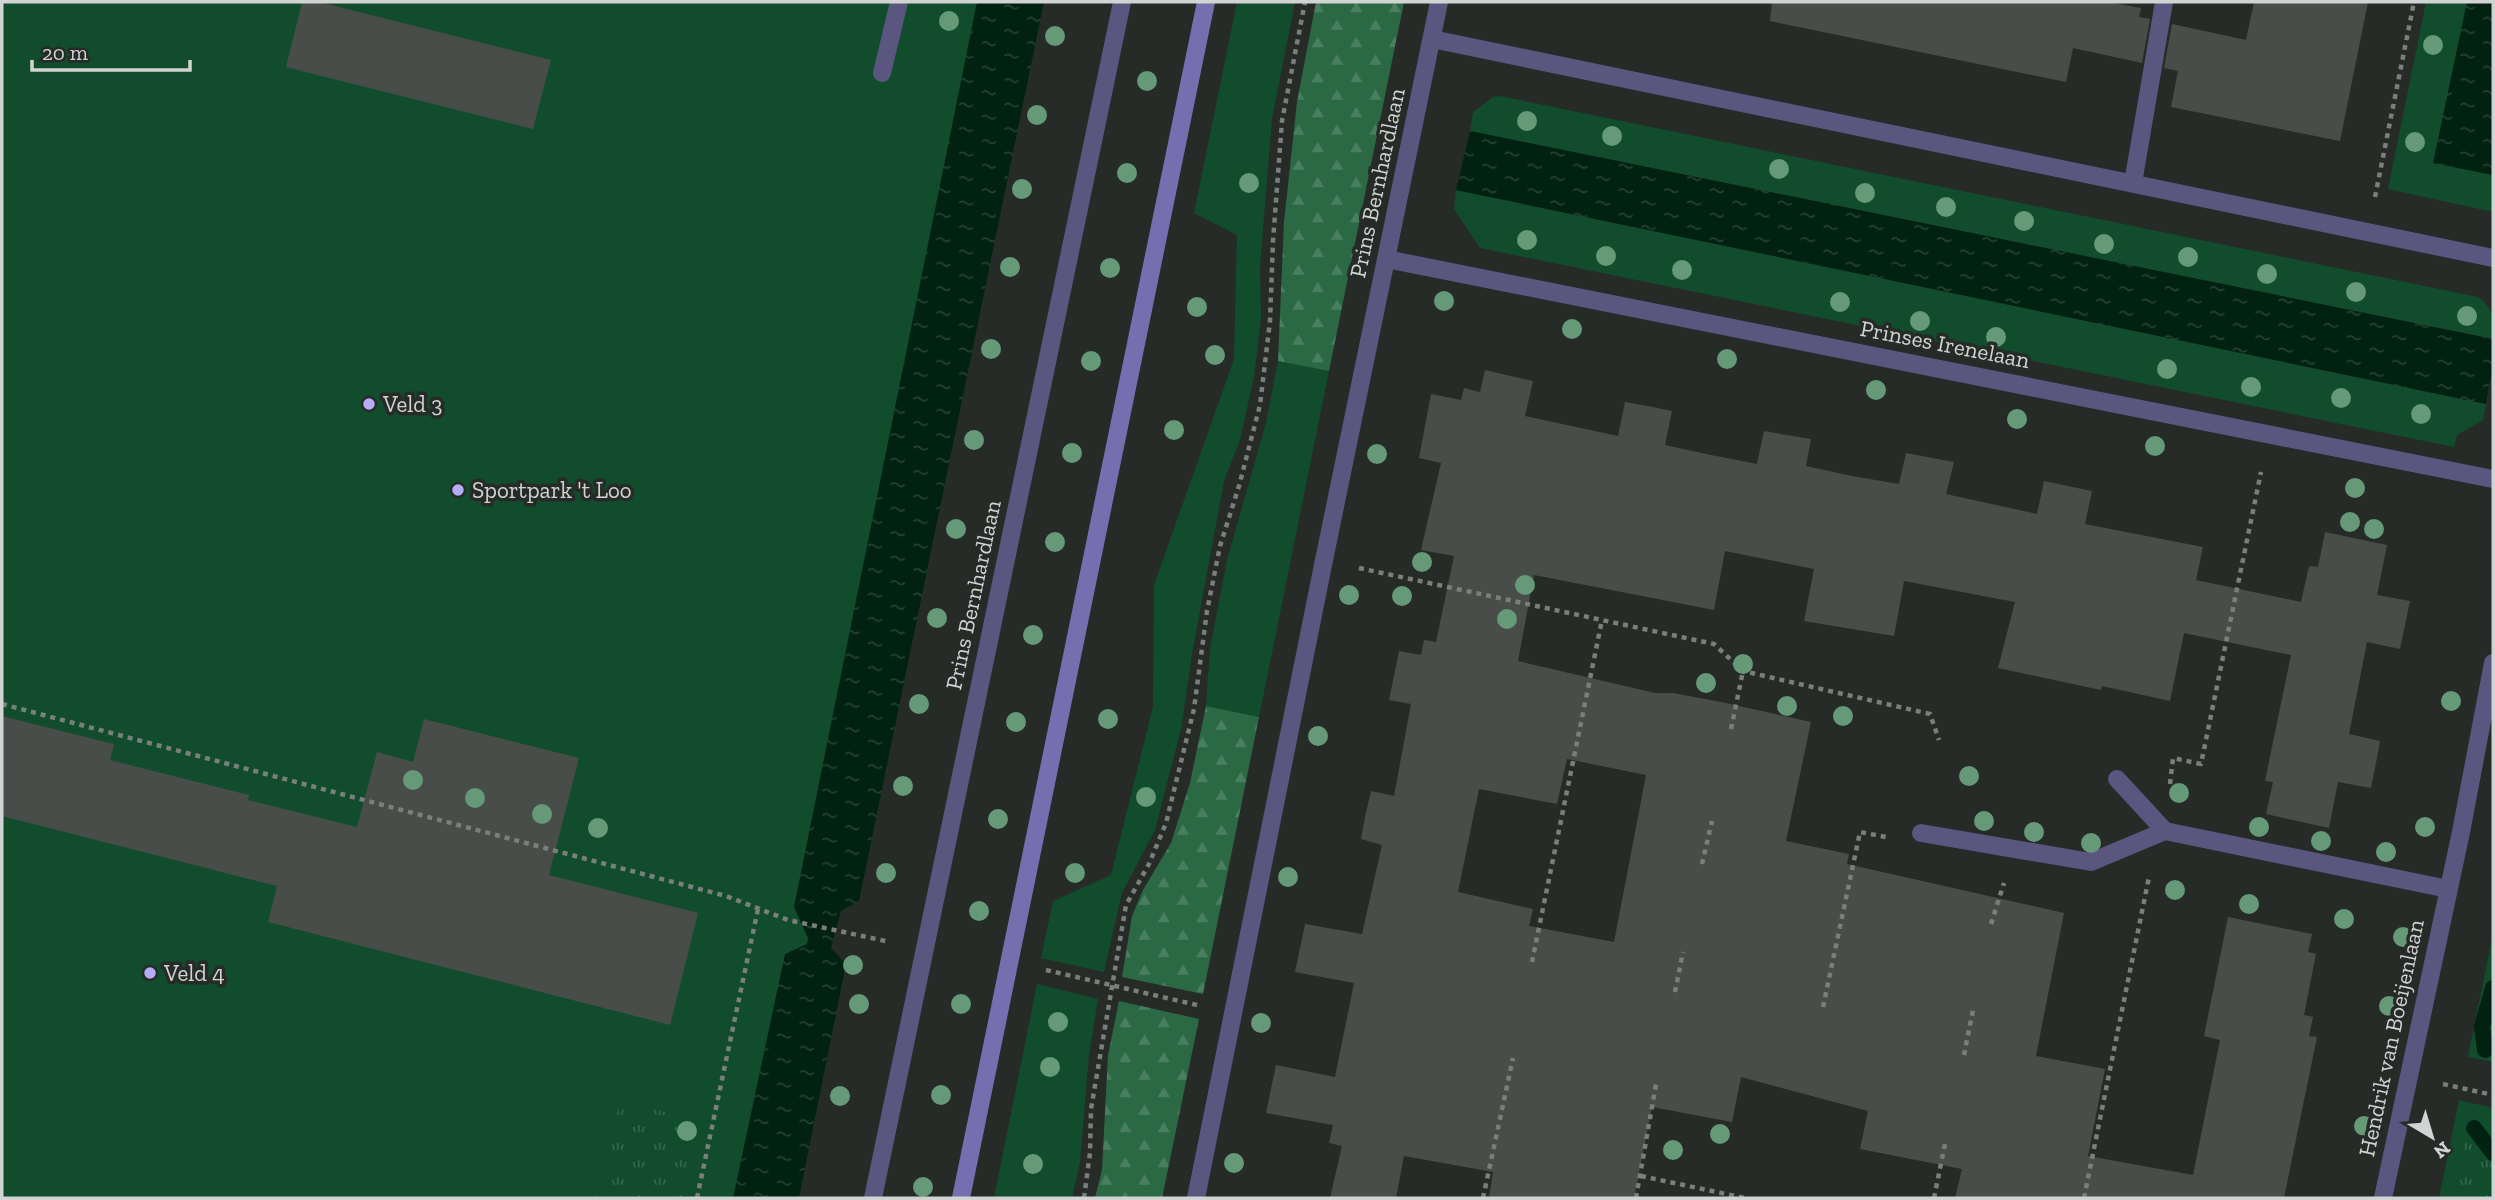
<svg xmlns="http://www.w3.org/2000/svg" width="2495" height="1200" font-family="'Zilla Slab',serif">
	<defs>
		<pattern id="forest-firs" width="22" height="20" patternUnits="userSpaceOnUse" patternTransform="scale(1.75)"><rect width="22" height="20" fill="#2b6945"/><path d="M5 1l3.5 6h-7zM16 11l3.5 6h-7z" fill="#497e5f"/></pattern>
		<pattern id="park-tufts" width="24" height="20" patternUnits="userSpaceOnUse" patternTransform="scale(1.75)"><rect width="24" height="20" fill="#114d2d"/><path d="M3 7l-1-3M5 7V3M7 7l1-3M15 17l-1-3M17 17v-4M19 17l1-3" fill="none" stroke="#33664b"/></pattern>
		<pattern id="water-ripples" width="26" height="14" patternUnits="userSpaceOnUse" patternTransform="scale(1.75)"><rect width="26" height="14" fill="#012210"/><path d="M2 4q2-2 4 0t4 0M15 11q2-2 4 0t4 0" fill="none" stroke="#254132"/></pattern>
	</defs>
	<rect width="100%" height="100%" fill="#262b28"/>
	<path fill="#114d2d" d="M2,2H1012L769,1198H2Z
		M1237,2H1295L1272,119L1260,266L1261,318L1254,377L1240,440L1224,481L1192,654L1181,729L1155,830L1122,893L1104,972L1041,958L1053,901L1111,875L1153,707L1154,585L1234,359L1237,235L1194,213Z
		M2426,2H2467L2434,163L2493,175V212L2388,189Z
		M1500,96L2478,297C2495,310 2493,317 2493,339L1470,131L1473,112L1493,97Z
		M1456,190L2486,404L2483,420L2457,435L2454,447L1480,248L1454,209Z
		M1278,361L1329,371L1259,717L1206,706L1210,649L1227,560L1266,423Z
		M2493,934V1062L2468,1057Z
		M1037,984L1098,999L1089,1055L1080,1162L1072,1198H994Z
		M2459,1100L2493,1108V1198H2439Z"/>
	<path fill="url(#forest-firs)" d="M1316,2H1404L1329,371L1278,361L1284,222L1297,102Z
		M1206,706L1259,717L1203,994L1122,977L1132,916L1143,890L1171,843L1190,783Z
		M1119,1001L1199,1019L1162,1198H1095L1102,1170L1108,1055Z"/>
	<path fill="url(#park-tufts)" d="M620,1102L698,1119L682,1198H596Z
		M2467,1129L2493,1156V1198H2453Z"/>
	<path fill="url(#water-ripples)" d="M977,2H1044L859,901L841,911L831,948L846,964L799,1198H733L785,954L807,944L808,938L794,907Z
		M2467,2H2493V175L2433,163Z
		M1470,131L2493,339V365L2486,404L1456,190Z"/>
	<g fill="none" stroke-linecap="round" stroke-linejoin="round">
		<path stroke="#012210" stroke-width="16" d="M2485,1050L2482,1027L2493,988
			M2474,1128L2493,1153"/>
	</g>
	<path fill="#484d4a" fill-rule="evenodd" d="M302,2H319L551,60L533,129L286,67Z
		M1772,2H2108L2141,8L2139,17L2150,19L2142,63L2073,48L2066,82L1770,21Z
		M2254,2H2368L2340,141L2171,107L2178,71L2164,68L2172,24L2246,40Z
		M1485,370L1533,381L1525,416L1618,436L1625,402L1648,406L1672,411L1665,445L1711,455L1757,464L1764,431L1811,439L1806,466L1852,476L1899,484L1906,453L1954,462L1946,494L2037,514L2044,481L2092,491L2085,524L2203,547L2196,580L2301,602L2309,566L2318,567L2325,532L2387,545L2377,595L2410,601L2400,649L2367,642L2349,734L2380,741L2376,763L2371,788L2338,782L2329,828L2266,814L2273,782L2265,781L2291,655L2184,633L2170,701L2102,686L2101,690L1998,668L2015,602L1904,581L1894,636L1804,621L1814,569L1725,551L1714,610L1534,575L1518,661L1655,693H1673L1721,702L1811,722L1786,841L1849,854L1847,864L2064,913L2036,1056L2105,1069L2088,1156L2193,1175L2220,1040L2204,1036L2228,917L2312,934L2308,952L2316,954L2304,1015L2313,1017L2309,1036L2317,1037L2284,1198H1955L1962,1169L1860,1149L1868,1111L1741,1077L1732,1122L1652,1107L1634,1198H1489L1493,1172L1404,1156L1396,1198H1330L1342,1146L1329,1143L1333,1125L1266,1113L1276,1065L1335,1077L1354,983L1295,972L1305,924L1362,934L1382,845L1361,839L1365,817L1371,791L1394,796L1411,704L1389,700L1399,651L1421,655L1424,640L1436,642L1454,556L1421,550L1441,463L1419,458L1431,394L1461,400L1464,388L1480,392ZM1567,759L1646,775L1614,942L1529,926L1533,909L1458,892L1479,789L1557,804Z
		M2,716L114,744L110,760L249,795L248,800L357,827L377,752L413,762L424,719L579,758L549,875L698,913L670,1025L268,922L277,886L2,816Z"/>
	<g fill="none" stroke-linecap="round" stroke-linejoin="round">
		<path stroke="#7b7f7c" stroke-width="4.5" stroke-dasharray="5 5" stroke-linecap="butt" d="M2375,197L2414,2
			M1359,568L1714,644L1743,671L1930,714L1939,740
			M2,704L726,896L788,920L890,942
			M1731,729L1743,671
			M2170,784L2173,758L2201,764L2261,472
			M1702,864L1712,821
			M1991,924L2004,883
			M1532,962L1602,620
			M1046,970L1197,1005
			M1675,992L1683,952
			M1823,1007L1860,832L1886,837
			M1964,1055L1973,1010
			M2443,1084L2493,1095
			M1641,1176L1745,1198
			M697,1198L758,909
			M1084,1198L1090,1153L1091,1109L1126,905L1149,864L1166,823L1194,709L1207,611L1220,546L1239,486L1260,405L1270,321L1273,241L1282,121L1305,2
			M1483,1198L1513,1058
			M1636,1198L1656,1084
			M1934,1198L1945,1144
			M2084,1198L2149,877"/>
		<path stroke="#5b5680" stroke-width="18" d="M882,73L899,2
			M2133,183L2164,2
			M2117,779L2165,831
			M1921,833L2091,862L2165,831L2448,889
			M873,1198L1122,2"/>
		<path stroke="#5b5680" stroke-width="18" d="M1432,39L2493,258
			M1386,259L2493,479
			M1196,1198L1324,560L1439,2
			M2383,1198L2461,832L2493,663"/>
		<path stroke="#776eb0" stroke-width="18" d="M961,1198L1206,2"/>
	</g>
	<g fill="#659978">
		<circle cx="949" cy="21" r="10"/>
		<circle cx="1055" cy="36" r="10"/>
		<circle cx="2433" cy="45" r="10"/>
		<circle cx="1147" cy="81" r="10"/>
		<circle cx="1037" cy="115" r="10"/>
		<circle cx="1527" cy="121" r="10"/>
		<circle cx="1612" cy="136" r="10"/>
		<circle cx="2415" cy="142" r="10"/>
		<circle cx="1779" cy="169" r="10"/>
		<circle cx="1127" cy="173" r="10"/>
		<circle cx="1249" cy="183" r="10"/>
		<circle cx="1022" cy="189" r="10"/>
		<circle cx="1865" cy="193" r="10"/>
		<circle cx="1946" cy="207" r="10"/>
		<circle cx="2024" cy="221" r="10"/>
		<circle cx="1527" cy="240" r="10"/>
		<circle cx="2104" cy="244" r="10"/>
		<circle cx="1606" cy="256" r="10"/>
		<circle cx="2188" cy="257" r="10"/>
		<circle cx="1010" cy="267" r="10"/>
		<circle cx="1110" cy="268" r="10"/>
		<circle cx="1682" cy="270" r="10"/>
		<circle cx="2267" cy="274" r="10"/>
		<circle cx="2356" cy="292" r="10"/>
		<circle cx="1444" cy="301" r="10"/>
		<circle cx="1840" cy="302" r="10"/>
		<circle cx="1197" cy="307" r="10"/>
		<circle cx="2467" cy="316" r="10"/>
		<circle cx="1920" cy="321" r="10"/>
		<circle cx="1572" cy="329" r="10"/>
		<circle cx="1996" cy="337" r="10"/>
		<circle cx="991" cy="349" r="10"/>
		<circle cx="1215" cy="355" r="10"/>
		<circle cx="1727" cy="359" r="10"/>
		<circle cx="1091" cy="361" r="10"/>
		<circle cx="2167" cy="369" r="10"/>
		<circle cx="2251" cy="387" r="10"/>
		<circle cx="1876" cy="390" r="10"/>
		<circle cx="2341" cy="398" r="10"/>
		<circle cx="2421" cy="414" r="10"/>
		<circle cx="2017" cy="419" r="10"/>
		<circle cx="1174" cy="430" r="10"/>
		<circle cx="974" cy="440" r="10"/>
		<circle cx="2155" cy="446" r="10"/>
		<circle cx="1072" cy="453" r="10"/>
		<circle cx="1377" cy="454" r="10"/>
		<circle cx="2355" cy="488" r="10"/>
		<circle cx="2350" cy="522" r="10"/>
		<circle cx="956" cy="529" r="10"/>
		<circle cx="2374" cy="529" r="10"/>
		<circle cx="1055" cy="542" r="10"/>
		<circle cx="1422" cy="562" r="10"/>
		<circle cx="1525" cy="585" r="10"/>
		<circle cx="1349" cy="595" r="10"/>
		<circle cx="1402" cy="596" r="10"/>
		<circle cx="937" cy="618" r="10"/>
		<circle cx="1507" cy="619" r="10"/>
		<circle cx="1033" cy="635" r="10"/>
		<circle cx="1743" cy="664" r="10"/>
		<circle cx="1706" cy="683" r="10"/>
		<circle cx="2451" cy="701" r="10"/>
		<circle cx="919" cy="704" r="10"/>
		<circle cx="1787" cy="706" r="10"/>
		<circle cx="1843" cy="716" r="10"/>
		<circle cx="1108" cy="719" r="10"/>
		<circle cx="1016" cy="722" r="10"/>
		<circle cx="1318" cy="736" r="10"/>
		<circle cx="1969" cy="776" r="10"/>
		<circle cx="413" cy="780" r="10"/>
		<circle cx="903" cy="786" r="10"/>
		<circle cx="2179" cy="793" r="10"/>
		<circle cx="1146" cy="797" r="10"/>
		<circle cx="475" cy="798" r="10"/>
		<circle cx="542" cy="814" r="10"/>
		<circle cx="998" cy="819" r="10"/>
		<circle cx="1984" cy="821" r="10"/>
		<circle cx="2259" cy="827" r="10"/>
		<circle cx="2425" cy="827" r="10"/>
		<circle cx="598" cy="828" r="10"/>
		<circle cx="2034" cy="832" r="10"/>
		<circle cx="2321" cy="841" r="10"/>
		<circle cx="2091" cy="843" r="10"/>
		<circle cx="2386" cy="852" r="10"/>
		<circle cx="886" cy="873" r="10"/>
		<circle cx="1075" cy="873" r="10"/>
		<circle cx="1288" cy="877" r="10"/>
		<circle cx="2175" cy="890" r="10"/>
		<circle cx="2249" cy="904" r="10"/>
		<circle cx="979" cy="911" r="10"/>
		<circle cx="2344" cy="919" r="10"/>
		<circle cx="2403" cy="937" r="10"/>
		<circle cx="853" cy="965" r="10"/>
		<circle cx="859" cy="1004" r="10"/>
		<circle cx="961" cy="1004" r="10"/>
		<circle cx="2389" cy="1006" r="10"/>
		<circle cx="1058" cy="1022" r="10"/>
		<circle cx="1261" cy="1023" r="10"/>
		<circle cx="1050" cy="1067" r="10"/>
		<circle cx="941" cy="1095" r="10"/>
		<circle cx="840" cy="1096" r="10"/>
		<circle cx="2364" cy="1126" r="10"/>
		<circle cx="687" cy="1131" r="10"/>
		<circle cx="1720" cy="1134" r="10"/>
		<circle cx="1673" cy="1150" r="10"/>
		<circle cx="1234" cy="1163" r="10"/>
		<circle cx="1033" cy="1164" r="10"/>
		<circle cx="923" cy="1187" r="10"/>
	</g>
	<g fill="#b5acf8" stroke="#262b28" stroke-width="2.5">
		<circle cx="369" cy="404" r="7"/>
		<circle cx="458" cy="490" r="7"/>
		<circle cx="150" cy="973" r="7"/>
	</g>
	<g text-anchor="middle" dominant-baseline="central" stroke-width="7" stroke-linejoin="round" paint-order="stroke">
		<g font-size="23" fill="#d1d4d2" stroke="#262b28">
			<text transform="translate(1377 183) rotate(-78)">Prins Bernhardlaan</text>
			<text transform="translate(1945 344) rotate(11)">Prinses Irenelaan</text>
			<text transform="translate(973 595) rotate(-78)">Prins Bernhardlaan</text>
			<text transform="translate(2391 1038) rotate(-78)">Hendrik van Boeijenlaan</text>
		</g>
		<g font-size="23" fill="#d1d4d2" stroke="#262b28" text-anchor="start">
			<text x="383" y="404">Veld 3</text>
			<text x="472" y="490">Sportpark 't Loo</text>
			<text x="164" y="973">Veld 4</text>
		</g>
	</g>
	<rect width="2495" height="1200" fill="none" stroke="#d1d4d2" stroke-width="7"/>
	<g transform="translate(2432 1137) rotate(142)" stroke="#262b28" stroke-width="5" paint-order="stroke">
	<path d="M0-5L12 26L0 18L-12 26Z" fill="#d1d4d2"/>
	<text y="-10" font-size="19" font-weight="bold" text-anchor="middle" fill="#d1d4d2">N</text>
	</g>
	<path d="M32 60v10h158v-10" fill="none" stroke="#d1d4d2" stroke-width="3.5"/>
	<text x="42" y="60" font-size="21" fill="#d1d4d2" stroke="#262b28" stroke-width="5" paint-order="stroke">20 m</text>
</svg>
